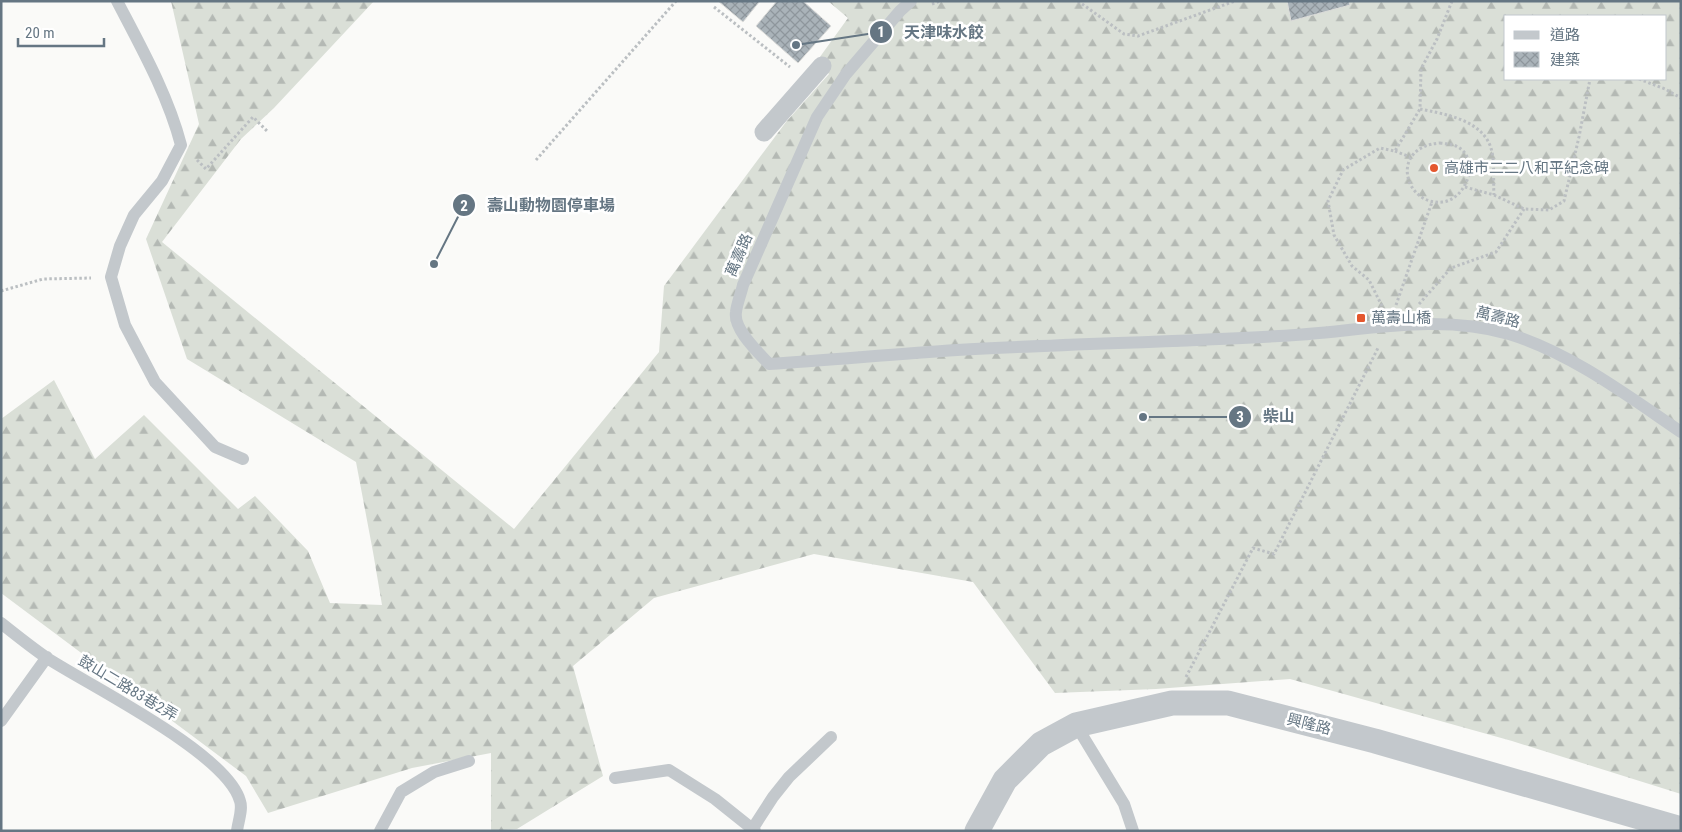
<svg xmlns="http://www.w3.org/2000/svg" width="1682" height="832" font-family="'Roboto Condensed','Noto Sans TC',sans-serif">
	<defs>
		<pattern id="forest-firs" width="22" height="20" patternUnits="userSpaceOnUse" patternTransform="scale(1.25)"><rect width="22" height="20" fill="#dadfd7"/><path d="M5 1l3.5 6h-7zM16 11l3.5 6h-7z" fill="#b4b9b4"/></pattern>
		<pattern id="building-cross-hatch" width="8" height="8" patternUnits="userSpaceOnUse" patternTransform="scale(1.25)"><rect width="8" height="8" fill="#aab3b9"/><path d="M0 0l8 8M0 8l8-8" fill="none" stroke="#8e969c"/></pattern>
	</defs>
	<rect width="100%" height="100%" fill="#fafaf8"/>
	<path fill="url(#forest-firs)" fill-rule="evenodd" d="M171,1H374L274,108L241,139L162,242L514,529L659,352L664,286L786,122L829,74L817,61L848,18L828,1H1681V794L1512,741L1290,679L1156,689L1055,693L973,582L814,554L654,598L573,666L603,776L517,829L491,831V753L412,768L268,813L246,776L1,593V419L54,380L95,459L144,415L238,509L255,496L308,551L330,603L382,605L373,552L356,462L187,359L146,239L199,124ZM1506,16H1666V79H1506Z"/>
	<path fill="url(#building-cross-hatch)" stroke="#dcdcda" d="M718,1H760L743,22Z
		M777,1H803L831,26L798,63L756,26Z
		M1287,1H1349L1350,5L1291,21Z"/>
	<g fill="none" stroke-linecap="round" stroke-linejoin="round">
		<path stroke="#bbbfc2" stroke-width="3" stroke-dasharray="2.5 2.5" stroke-linecap="butt" d="M1078,1L1124,34L1138,36L1235,1
			M1452,1L1437,39L1421,69L1420,109C1445,114 1482,120 1491,148C1495,162 1493,180 1494,195
			M932,4L940,1
			M714,7L790,67
			M1639,79L1665,89L1681,98
			M1440,143C1446,144 1453,144 1458,147C1481,160 1466,200 1442,202C1405,206 1388,147 1440,143Z
			M1395,151L1410,157
			M197,160L206,169L253,117L267,131
			M536,160L676,1
			M1465,187L1494,195L1524,209L1549,210L1564,201L1579,137L1590,79
			M1,291L43,279L91,278
			M1419,304L1451,268L1496,252L1524,209
			M1396,305L1432,202
			M1382,306L1369,280L1352,266L1334,235L1328,201L1343,170L1380,148L1395,151L1420,109
			M1186,677L1253,548L1274,554L1378,348"/>
		<path stroke="#c3c8cc" stroke-width="12" d="M117,1C141,47 168,95 181,145L162,181L134,215L120,246L111,277L125,325L155,382L215,447L243,459
			M911,1L900,11L846,74L817,117L743,285C741,294 737,303 736,312C733,329 758,352 769,364C832,360 894,354 957,350C1064,344 1172,342 1279,336C1355,333 1433,312 1509,334C1571,353 1628,396 1681,432
			M1,623C16,635 31,647 47,658C90,686 227,753 240,801C243,809 238,822 237,831
			M1,721L47,657
			M1076,725L1124,804L1133,831
			M615,778L669,770L715,799L755,831
			M753,828L773,797L789,777L831,737
			M380,831L401,792L434,772L469,761"/>
		<path stroke="#c3c8cc" stroke-width="19" d="M764,132L822,66"/>
		<path stroke="#c3c8cc" stroke-width="25" d="M977,831L1005,780L1041,744L1076,725L1172,703H1228L1375,741L1681,829"/>
	</g>
	<g fill="#e4572e" stroke="#fff" stroke-width="2">
		<circle cx="1434" cy="168" r="5"/>
		<rect x="1356" y="313" width="10" height="10" rx="2.5"/>
	</g>
	<g text-anchor="middle" dominant-baseline="central" stroke-width="5" stroke-linejoin="round" paint-order="stroke">
		<g font-size="15" fill="#657683" stroke="#fff" text-anchor="start">
			<text x="1444" y="168">高雄市二二八和平紀念碑</text>
			<text x="1371" y="318">萬壽山橋</text>
		</g>
		<g font-size="15" fill="#657683" stroke="#fff">
			<text transform="translate(739 255) rotate(-67)">萬壽路</text>
			<text transform="translate(1498 317) rotate(14)">萬壽路</text>
			<text transform="translate(128 688) rotate(31)">鼓山二路83巷2弄</text>
			<text transform="translate(1309 724) rotate(14)">興隆路</text>
		</g>
	</g>
	<path fill="none" stroke="#657683" stroke-width="2" d="M796 45L881 32M434 264L464 205M1143 417L1240 417"/>
	<g fill="#657683" stroke="#fff" stroke-width="2">
		<circle cx="796" cy="45" r="5"/>
		<circle cx="434" cy="264" r="5"/>
		<circle cx="1143" cy="417" r="5"/>
		<circle cx="881" cy="32" r="12"/>
		<circle cx="464" cy="205" r="12"/>
		<circle cx="1240" cy="417" r="12"/>
	</g>
	<g font-size="15" text-anchor="middle" font-weight="bold" fill="#fff">
		<text x="881" y="37">1</text>
		<text x="464" y="211">2</text>
		<text x="1240" y="422">3</text>
	</g>
	<g font-size="16" text-anchor="middle" font-weight="bold" fill="#657683" stroke="#fff" stroke-width="5" stroke-linejoin="round" paint-order="stroke">
		<text x="944" y="38">天津味水餃</text>
		<text x="551" y="211">壽山動物園停車場</text>
		<text x="1279" y="422">柴山</text>
	</g>
	<rect width="1682" height="832" fill="none" stroke="#657683" stroke-width="5"/>
	<rect x="1504" y="15" width="162" height="65" fill="#ffffff" stroke="#c1c8cd"/>
	<rect x="1514" y="31" width="25" height="8" fill="#c3c8cc" stroke="#c1c8cd"/>
	<text x="1550" y="40" font-size="15" fill="#657683">道路</text>
	<rect x="1514" y="52" width="25" height="15" fill="url(#building-cross-hatch)" stroke="#c1c8cd"/>
	<text x="1550" y="65" font-size="15" fill="#657683">建築</text>
	<path d="M18 38v8h86v-8" fill="none" stroke="#657683" stroke-width="2.5"/>
	<text x="25" y="38" font-size="15" fill="#657683" stroke="#ffffff" stroke-width="4" paint-order="stroke">20 m</text>
</svg>
